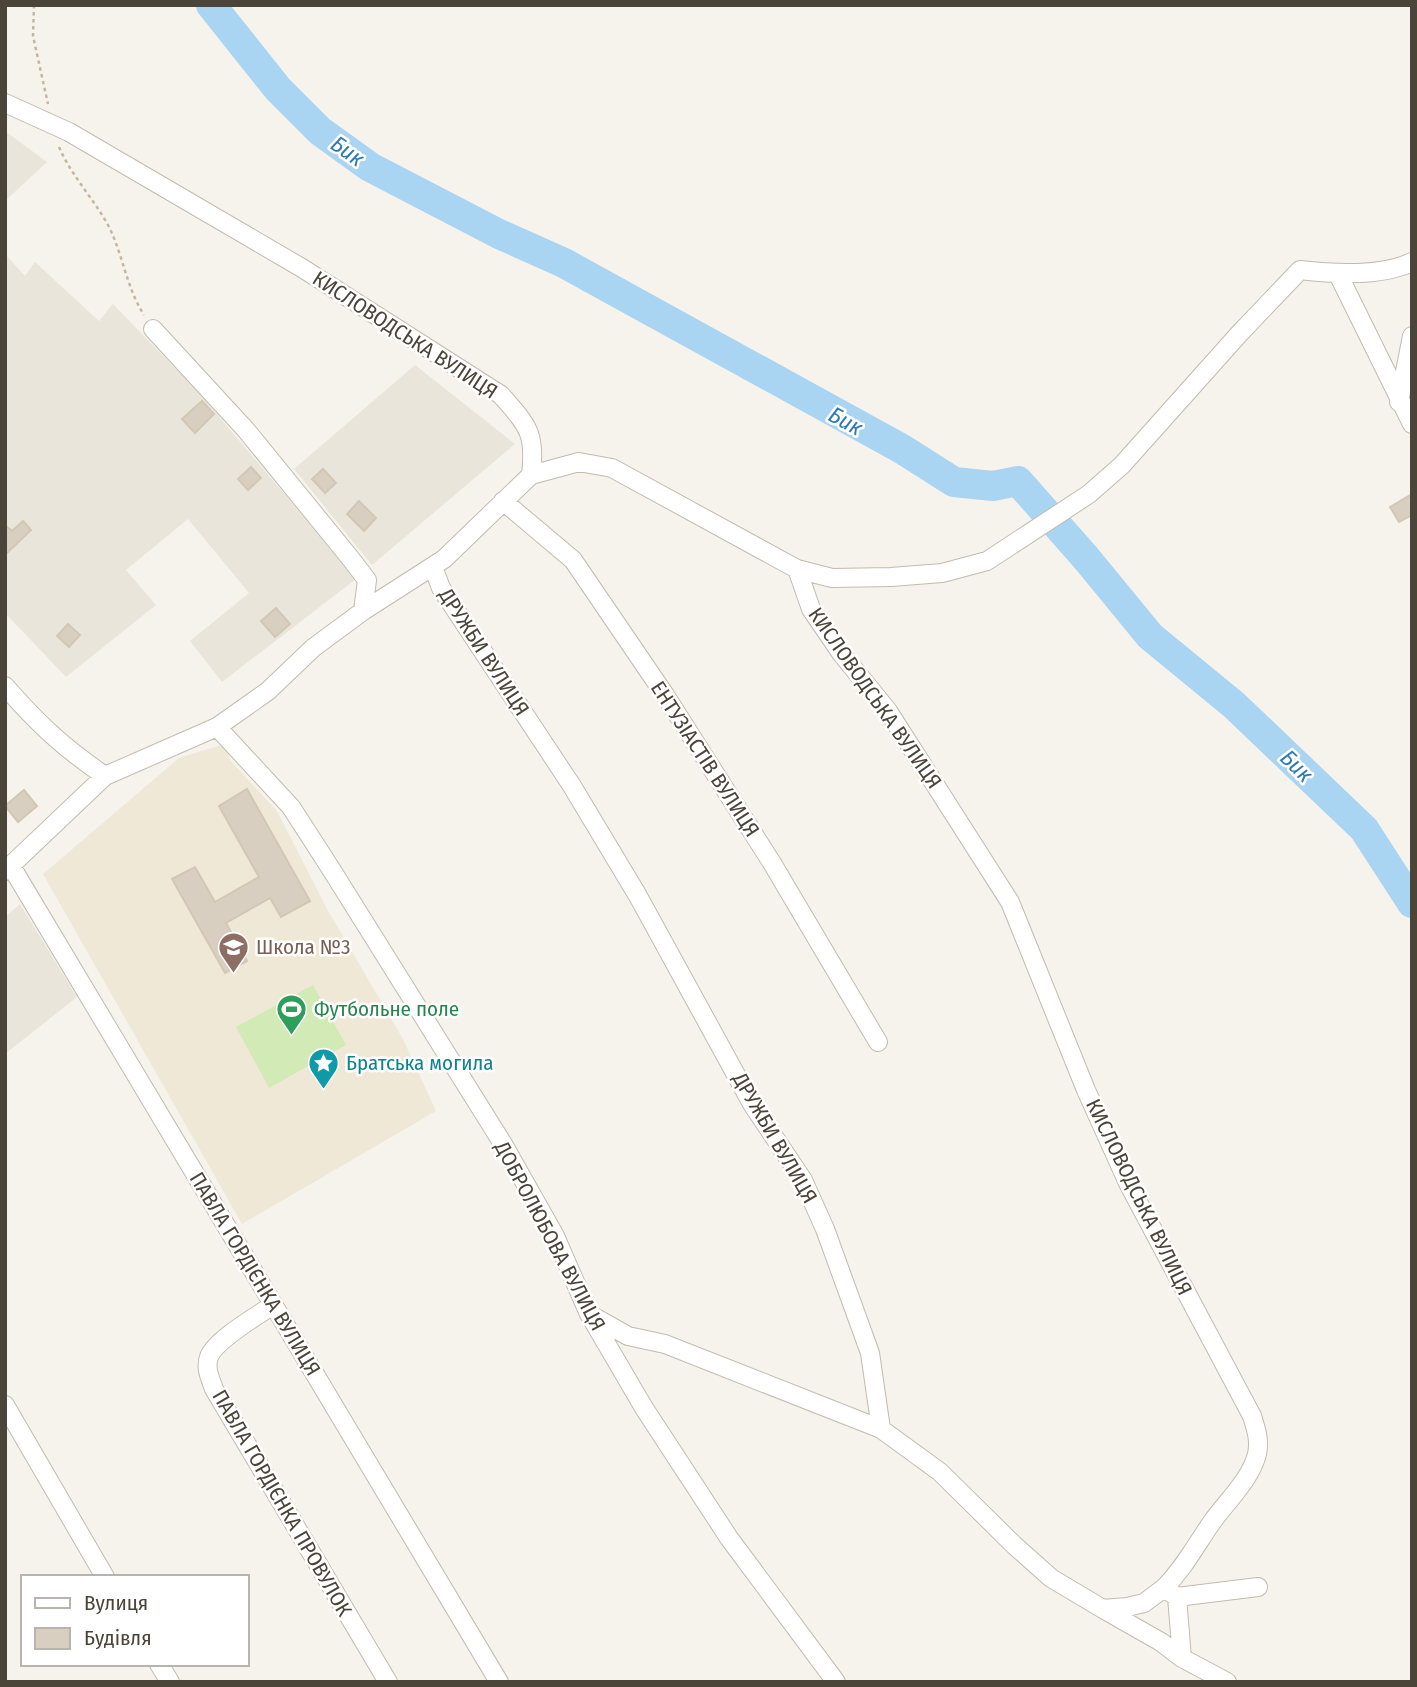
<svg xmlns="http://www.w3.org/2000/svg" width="1417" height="1687" font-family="'Fira Sans Condensed',sans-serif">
	<rect width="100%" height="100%" fill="#f6f3ec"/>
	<path fill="#eae5da" d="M5,131L47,162L5,201Z
		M5,254L25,276L35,262L99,321L113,304L200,394L356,579L222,682L190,641L249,593L188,519L126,570L156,605L66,677L5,613Z
		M415,365L515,444L372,565L294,469Z
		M20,904L77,997L5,1054V917Z"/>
	<path fill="#efe8d6" d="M225,744L230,760L277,811L327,909L403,1039L436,1111L242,1224L43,874L179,758Z"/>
	<path fill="#d2eab5" d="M313,985L346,1045L269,1088L236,1027Z"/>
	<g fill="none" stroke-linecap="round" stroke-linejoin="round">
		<path stroke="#a9d4f2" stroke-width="30" d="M211,5L278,89L320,131L370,167L499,234L564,263L902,449L954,482L993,486L1018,481L1086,558L1150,636L1234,705L1364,829L1412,903"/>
	</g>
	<path fill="#d8cfc1" stroke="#d3c7b4" stroke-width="2" d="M202,401L214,414L195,433L182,419Z
		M251,467L261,478L248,490L238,479Z
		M323,469L336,483L325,493L312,479Z
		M1412,494V515L1399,522L1390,507Z
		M359,501L376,518L364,531L347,514Z
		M23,521L31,530L5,555V525L12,531Z
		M276,608L290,624L275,637L261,621Z
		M68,624L80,635L69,647L57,636Z
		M247,789L310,901L281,917L270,898L226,923L247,961L225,973L172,879L195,867L215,902L259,877L219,806Z
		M24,790L37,806L18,822L5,806Z"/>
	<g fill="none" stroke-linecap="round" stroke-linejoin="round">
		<defs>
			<path id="minor" d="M5,103L69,132L302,268L501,395C528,426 536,433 531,475L579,462L612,468L797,569L811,609L841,653L888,711L1010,902L1086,1090L1128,1183L1252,1416C1256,1429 1260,1440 1257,1454C1251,1479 1227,1501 1212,1522C1196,1545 1184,1568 1164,1588L1177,1597L1258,1587
				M1338,274L1412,424
				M153,329L246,430L351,559L367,580L363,611
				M1399,402L1412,336
				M503,501L573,560L665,695L772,863L878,1042
				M433,567L441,588L572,786L638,896L752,1104L803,1180L825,1229L870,1353L881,1429L940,1472L1014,1545L1051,1578L1103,1609L1127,1607L1144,1603L1164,1588
				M797,569L832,578L891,577L942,573L987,561L1089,494L1122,465L1239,334L1300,270C1334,274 1380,277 1412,262
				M5,686C38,724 64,748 105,776L217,727L291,807L331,869L503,1144L555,1236L589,1314L644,1408L729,1538L836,1682
				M217,727L268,691L313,648L363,611L444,559L531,475
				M11,866L499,1682
				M5,871L105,776
				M273,1305C257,1316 215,1340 209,1357C205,1368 210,1378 214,1389L388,1682
				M589,1314L628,1336L665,1344L881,1429
				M5,1405L105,1577
				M1177,1597L1182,1658
				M1103,1609L1161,1642L1182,1658L1227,1682
				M159,1664L170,1682"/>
		</defs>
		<use href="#minor" stroke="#c2bbae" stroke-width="20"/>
		<path stroke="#c4b79f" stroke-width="2.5" stroke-dasharray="3.5 3.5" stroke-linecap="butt" d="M34,5L33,36L48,104
			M59,147C71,175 93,198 108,225C123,254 126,287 144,315"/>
		<use href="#minor" stroke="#fff" stroke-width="18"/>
	</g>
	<defs>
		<symbol id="school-pin" viewBox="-11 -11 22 30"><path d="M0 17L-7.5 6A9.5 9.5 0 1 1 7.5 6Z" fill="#8d6e63" stroke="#fff"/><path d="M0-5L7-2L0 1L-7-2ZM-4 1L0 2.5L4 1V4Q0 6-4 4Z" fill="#fff"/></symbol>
		<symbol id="stadium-pin" viewBox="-11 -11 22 30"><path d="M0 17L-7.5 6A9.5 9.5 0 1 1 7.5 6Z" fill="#2e9e5b" stroke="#fff"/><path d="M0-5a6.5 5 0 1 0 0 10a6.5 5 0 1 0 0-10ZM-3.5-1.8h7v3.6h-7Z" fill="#fff"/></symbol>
		<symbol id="sight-pin" viewBox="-11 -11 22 30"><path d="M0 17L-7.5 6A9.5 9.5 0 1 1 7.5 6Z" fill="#0f9aa8" stroke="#fff"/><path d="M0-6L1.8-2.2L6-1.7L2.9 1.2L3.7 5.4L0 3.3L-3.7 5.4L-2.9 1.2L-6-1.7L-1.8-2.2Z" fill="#fff"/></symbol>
	</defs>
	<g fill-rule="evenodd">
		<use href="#school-pin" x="216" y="930" width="35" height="47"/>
		<use href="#stadium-pin" x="274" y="992" width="35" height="47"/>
		<use href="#sight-pin" x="306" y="1046" width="35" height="47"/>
	</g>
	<g text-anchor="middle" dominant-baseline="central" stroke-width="5" stroke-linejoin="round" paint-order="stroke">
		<g font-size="21" fill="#4b4439" stroke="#fff">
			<text transform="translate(405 335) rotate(33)">КИСЛОВОДСЬКА ВУЛИЦЯ</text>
			<text transform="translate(484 652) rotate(57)">ДРУЖБИ ВУЛИЦЯ</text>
			<text transform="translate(875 698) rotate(55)">КИСЛОВОДСЬКА ВУЛИЦЯ</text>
			<text transform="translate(705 759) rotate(57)">ЕНТУЗІАСТІВ ВУЛИЦЯ</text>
			<text transform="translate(775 1138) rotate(60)">ДРУЖБИ ВУЛИЦЯ</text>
			<text transform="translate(1139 1197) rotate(64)">КИСЛОВОДСЬКА ВУЛИЦЯ</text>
			<text transform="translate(550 1236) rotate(62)">ДОБРОЛЮБОВА ВУЛИЦЯ</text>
			<text transform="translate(255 1274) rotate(59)">ПАВЛА ГОРДІЄНКА ВУЛИЦЯ</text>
			<text transform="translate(282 1503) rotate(60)">ПАВЛА ГОРДІЄНКА ПРОВУЛОК</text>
		</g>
		<g font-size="21" fill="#785e54" stroke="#fff" text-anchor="start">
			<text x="256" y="947">Школа №3</text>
		</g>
		<g font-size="21" fill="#27864d" stroke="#fff" text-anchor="start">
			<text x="314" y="1009">Футбольне поле</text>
		</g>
		<g font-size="21" fill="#0d838f" stroke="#fff" text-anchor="start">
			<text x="346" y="1063">Братська могила</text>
		</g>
		<g font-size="23" font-style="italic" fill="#2e7ab2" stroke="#fff">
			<text transform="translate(348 151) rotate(35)">Бик</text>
			<text transform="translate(846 421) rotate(29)">Бик</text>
			<text transform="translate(1297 766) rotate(44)">Бик</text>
		</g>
	</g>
	<rect width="1417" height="1687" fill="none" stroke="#4b4439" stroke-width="14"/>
	<rect x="21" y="1575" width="228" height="91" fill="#ffffff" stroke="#b7b4b0" stroke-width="2"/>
	<rect x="35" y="1598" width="35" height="10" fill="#ffffff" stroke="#b7b4b0" stroke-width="2"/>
	<text x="84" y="1610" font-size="21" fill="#4b4439">Вулиця</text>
	<rect x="35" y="1628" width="35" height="21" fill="#d8cfc1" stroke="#b7b4b0" stroke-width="2"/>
	<text x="84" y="1645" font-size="21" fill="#4b4439">Будівля</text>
</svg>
